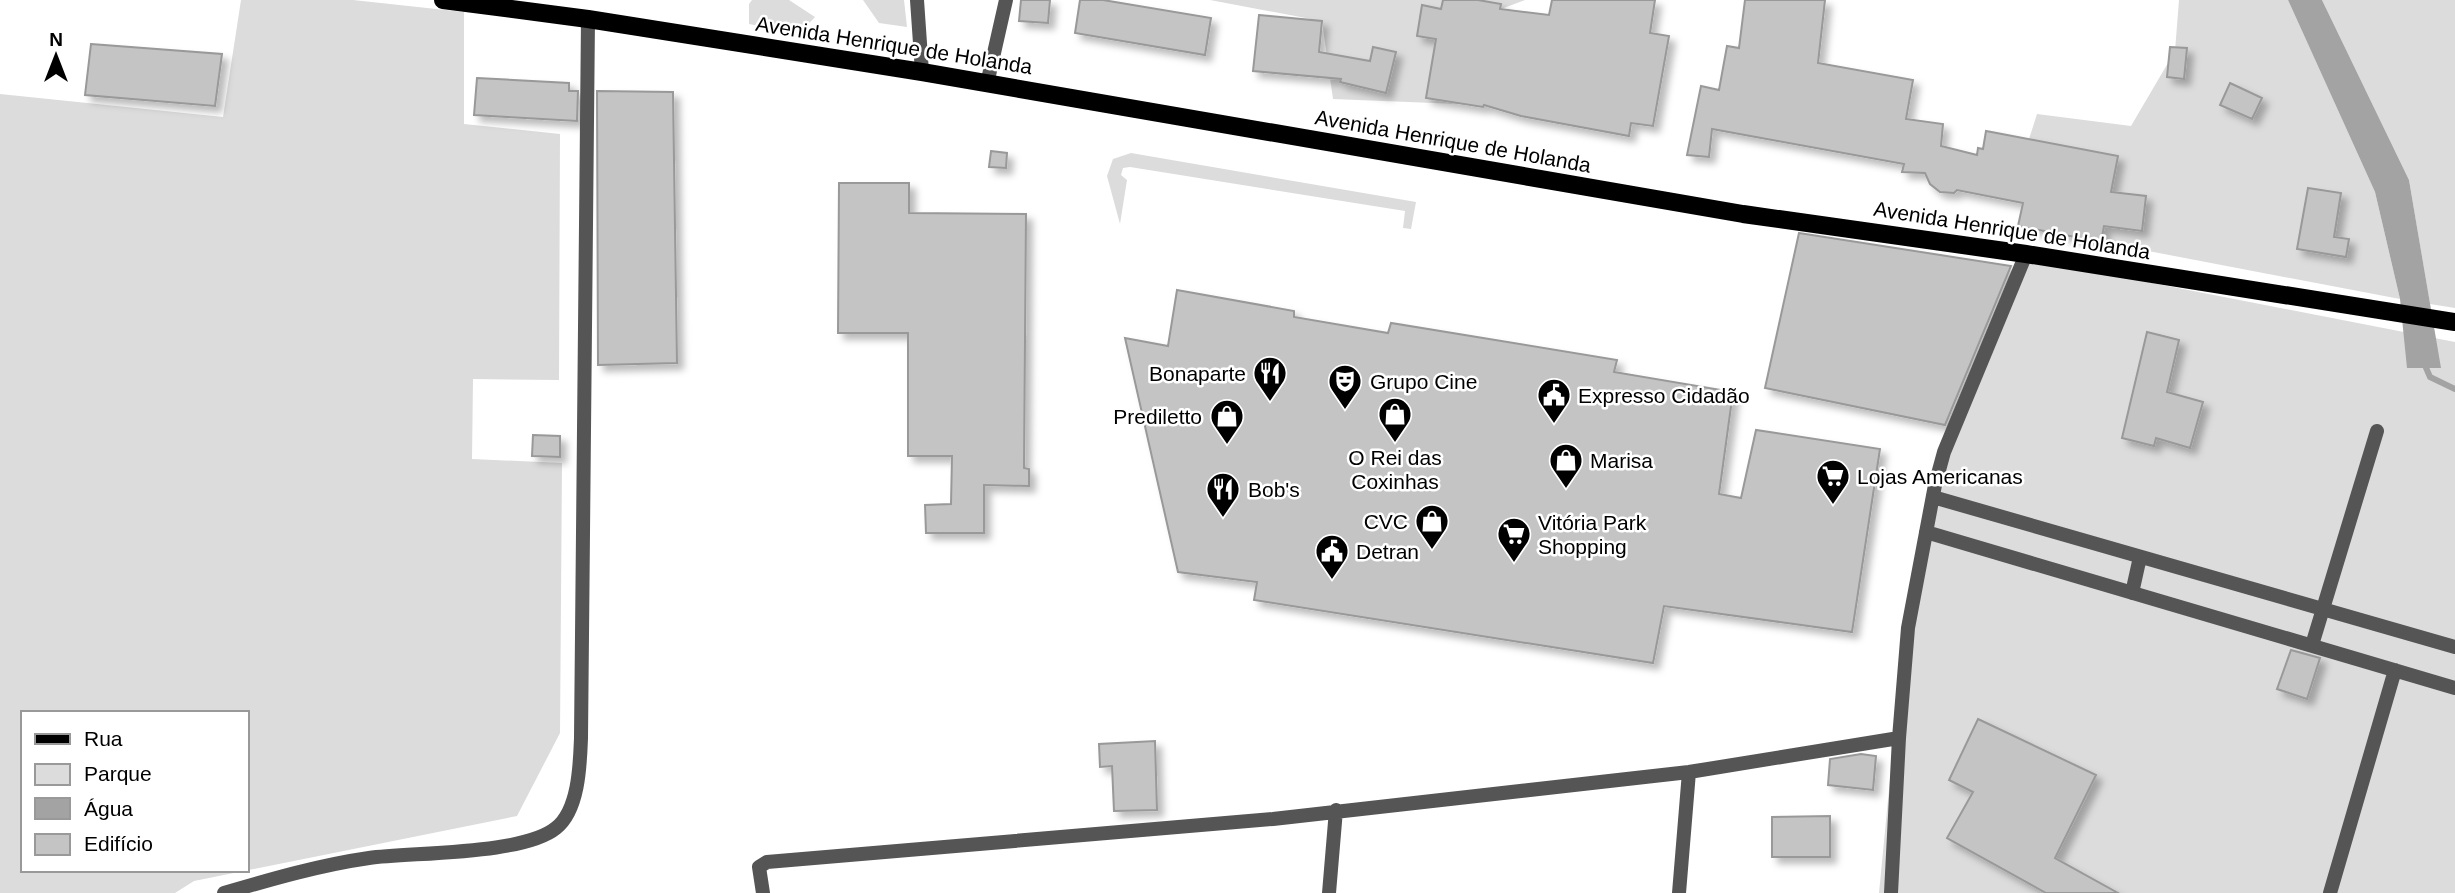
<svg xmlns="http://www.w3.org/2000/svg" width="2455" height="893" font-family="Arial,sans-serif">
	<defs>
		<filter id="shadow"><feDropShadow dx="6" dy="6" stdDeviation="3.5" flood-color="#0004"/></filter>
	</defs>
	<rect width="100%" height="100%" fill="#fff"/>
	<path fill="#dcdcdc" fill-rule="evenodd" d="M241,0H353L464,12V124L560,134L559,380L473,379L472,459L562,463L560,733L517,816L194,881L175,893H0V94L223,117ZM23,713H247V870H23Z
		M752,0H789L815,17L799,34L749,24V4Z
		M863,0H904L907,27L879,23Z
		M1210,0H1525L1501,9L1483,105L1333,99L1322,21Z
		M2179,0H2288L2375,192L2400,299L2101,242L2118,156L2029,139L2037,114L2131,126L2175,51Z
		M2322,0H2455V308L2430,304L2409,180Z
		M1131,153L1416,202L1411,229L1403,228L1405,211L1130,167L1123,168L1121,175L1127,180L1120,224L1107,176L1113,159Z
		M2030,259L2455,342V893H1879L1905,624L1934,482Z"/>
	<path fill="#a3a3a3" d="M2288,0H2322L2409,180L2441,368H2407L2400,299L2375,192Z"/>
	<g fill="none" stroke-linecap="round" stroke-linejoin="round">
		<path stroke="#a3a3a3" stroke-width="6" d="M2424,363L2430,377L2455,389"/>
	</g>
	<path fill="#c4c4c4" stroke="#999" stroke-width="2" filter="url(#shadow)" d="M1021,0H1050L1048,23L1019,21Z
		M1080,0H1103L1211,18L1205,55L1075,33Z
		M1443,0H1478L1501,4L1500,9L1549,15L1552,0H1655L1650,33L1669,36L1653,126L1631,123L1629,136L1521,116L1484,105L1483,107L1426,98L1436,39L1417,36L1422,5L1441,9Z
		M1745,0H1825L1818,63L1913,80L1906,119L1943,124L1941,146L1977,155L1978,148L1983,149L1986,131L2118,156L2111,192L2146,196L2142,231L2104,226L2101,242L2018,226L2023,203L1957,190L1954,193L1940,192L1930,184L1925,173L1902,172L1904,164L1712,129L1709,157L1687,155L1701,86L1719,90L1727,46L1739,48Z
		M1259,15L1322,21L1319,52L1370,61L1373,47L1396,52L1386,93L1340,82L1341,79L1253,71Z
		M91,44L222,54L215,106L85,95Z
		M2170,47L2187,48L2184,79L2167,77Z
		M477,78L569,83V91H578L577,121L474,115Z
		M2230,83L2262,98L2252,119L2220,105Z
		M597,91L673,92L677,363L598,365Z
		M991,151L1007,153L1006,168L989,167Z
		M839,183H909V213L1026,214L1024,468L1029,469V486L984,485V533H926L925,505L951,504L952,456H908V333H838Z
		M2308,188L2341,193L2334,237L2349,239L2346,257L2297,249Z
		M1799,233L2011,266L1945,425L1765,388Z
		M1177,290L1294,311V317L1388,333L1391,323L1617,360L1614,372L1733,392L1719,494L1741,498L1756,430L1880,449L1852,632L1664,606L1653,663L1254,600L1257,582L1178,572L1125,338L1168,346Z
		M2147,332L2179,340L2167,392L2203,402L2190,448L2156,438L2154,446L2122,438Z
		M533,435L560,436V457L532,456Z
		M2291,650L2320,658L2307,699L2277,689Z
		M1978,719L2096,775L2055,858L2118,893H2046L1947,838L1973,792L1949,780Z
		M1155,741L1157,810L1114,811L1112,766L1100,767L1099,744Z
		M1861,754L1876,756L1873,790L1828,785L1830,759Z
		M1830,816V857H1772V817Z"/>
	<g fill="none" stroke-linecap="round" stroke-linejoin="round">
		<path stroke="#555" stroke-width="14" d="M917,0L922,72
			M987,84L1006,0
			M1933,497L2455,647
			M1926,532L2455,688
			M2132,593L2140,557
			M2312,645L2377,431
			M224,893C272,879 320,865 369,858C413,852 523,855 556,828C579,810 580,764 581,738L588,19
			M763,893L759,867L767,862L1273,819L1689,772L1899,738
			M1329,893L1336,810
			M1679,893L1689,772
			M1891,893L1899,738L1908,628L1935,485L1944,452L2026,254
			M2330,893L2395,670"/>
		<path stroke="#000" stroke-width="18" d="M443,0L588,19L922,72L1743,214L2026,254L2455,322"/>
	</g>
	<defs>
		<symbol id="restaurant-pin" viewBox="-11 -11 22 30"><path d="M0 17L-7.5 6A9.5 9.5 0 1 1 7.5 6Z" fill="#000" stroke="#fff"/><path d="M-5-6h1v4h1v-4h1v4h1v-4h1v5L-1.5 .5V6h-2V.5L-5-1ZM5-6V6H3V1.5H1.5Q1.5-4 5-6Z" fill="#fff"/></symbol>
		<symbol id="theatre-pin" viewBox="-11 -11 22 30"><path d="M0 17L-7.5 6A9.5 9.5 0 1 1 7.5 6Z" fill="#000" stroke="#fff"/><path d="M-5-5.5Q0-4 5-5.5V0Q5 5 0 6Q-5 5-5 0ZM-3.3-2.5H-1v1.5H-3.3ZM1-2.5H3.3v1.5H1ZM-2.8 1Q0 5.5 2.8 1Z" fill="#fff"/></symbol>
		<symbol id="civic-pin" viewBox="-11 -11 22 30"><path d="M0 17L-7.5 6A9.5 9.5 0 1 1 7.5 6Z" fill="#000" stroke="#fff"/><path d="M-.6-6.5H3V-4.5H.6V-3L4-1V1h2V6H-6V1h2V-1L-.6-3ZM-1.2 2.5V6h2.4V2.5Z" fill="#fff"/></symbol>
		<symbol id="shop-pin" viewBox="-11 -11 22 30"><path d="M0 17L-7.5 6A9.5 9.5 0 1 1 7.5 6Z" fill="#000" stroke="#fff"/><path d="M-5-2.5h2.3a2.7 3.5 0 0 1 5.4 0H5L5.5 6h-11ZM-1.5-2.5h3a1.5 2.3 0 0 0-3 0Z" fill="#fff"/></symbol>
		<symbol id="supermarket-pin" viewBox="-11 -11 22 30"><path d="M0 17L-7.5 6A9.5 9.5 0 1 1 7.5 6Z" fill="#000" stroke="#fff"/><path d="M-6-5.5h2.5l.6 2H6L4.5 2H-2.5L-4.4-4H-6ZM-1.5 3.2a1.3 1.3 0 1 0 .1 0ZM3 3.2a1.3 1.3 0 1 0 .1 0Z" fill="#fff"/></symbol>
	</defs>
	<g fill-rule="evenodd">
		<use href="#restaurant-pin" x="1251" y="354" width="38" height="52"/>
		<use href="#theatre-pin" x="1326" y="362" width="38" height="52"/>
		<use href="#civic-pin" x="1535" y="376" width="38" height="52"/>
		<use href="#shop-pin" x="1376" y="395" width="38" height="52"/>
		<use href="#shop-pin" x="1208" y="397" width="38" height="52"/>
		<use href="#shop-pin" x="1547" y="441" width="38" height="52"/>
		<use href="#supermarket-pin" x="1814" y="457" width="38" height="52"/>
		<use href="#restaurant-pin" x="1204" y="470" width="38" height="52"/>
		<use href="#shop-pin" x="1413" y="502" width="38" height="52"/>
		<use href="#supermarket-pin" x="1495" y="515" width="38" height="52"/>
		<use href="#civic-pin" x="1313" y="532" width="38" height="52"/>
	</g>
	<g text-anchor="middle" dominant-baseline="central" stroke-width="5" stroke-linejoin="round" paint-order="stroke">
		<g font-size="21" fill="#000" stroke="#fff">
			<text transform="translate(894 45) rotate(9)">Avenida Henrique de Holanda</text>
			<text transform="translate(1453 141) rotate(10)">Avenida Henrique de Holanda</text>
			<text transform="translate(2012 230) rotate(9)">Avenida Henrique de Holanda</text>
		</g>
		<g font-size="21" fill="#000" stroke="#fff" text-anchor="start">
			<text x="1246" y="373" text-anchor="end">Bonaparte</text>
			<text x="1370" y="381">Grupo Cine</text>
			<text x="1578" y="395">Expresso Cidadão</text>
			<text x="1202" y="416" text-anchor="end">Prediletto</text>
			<text x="1395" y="457" text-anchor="middle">O Rei das<tspan x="1395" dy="24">Coxinhas</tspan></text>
			<text x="1590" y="460">Marisa</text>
			<text x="1857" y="476">Lojas Americanas</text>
			<text x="1248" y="489">Bob's</text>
			<text x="1408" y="521" text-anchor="end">CVC</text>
			<text x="1538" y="522">Vitória Park<tspan x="1538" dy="24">Shopping</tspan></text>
			<text x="1356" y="551">Detran</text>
		</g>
	</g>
	<rect x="21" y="711" width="228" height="161" fill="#ffffff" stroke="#999999" stroke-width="2"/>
	<rect x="35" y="734" width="35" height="10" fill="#000000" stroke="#999999" stroke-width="2"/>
	<text x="84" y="746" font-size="21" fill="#000000">Rua</text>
	<rect x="35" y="764" width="35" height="21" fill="#dcdcdc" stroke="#999999" stroke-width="2"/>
	<text x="84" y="781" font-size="21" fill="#000000">Parque</text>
	<rect x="35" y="798" width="35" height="21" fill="#a3a3a3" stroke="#999999" stroke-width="2"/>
	<text x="84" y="816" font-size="21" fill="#000000">Água</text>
	<rect x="35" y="834" width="35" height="21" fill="#c4c4c4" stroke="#999999" stroke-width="2"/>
	<text x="84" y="851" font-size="21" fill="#000000">Edifício</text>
	<g transform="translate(56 56)" stroke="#ffffff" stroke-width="5" paint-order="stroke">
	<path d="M0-5L12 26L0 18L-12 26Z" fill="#000000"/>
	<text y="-10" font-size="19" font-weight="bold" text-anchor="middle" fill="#000000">N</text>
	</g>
</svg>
